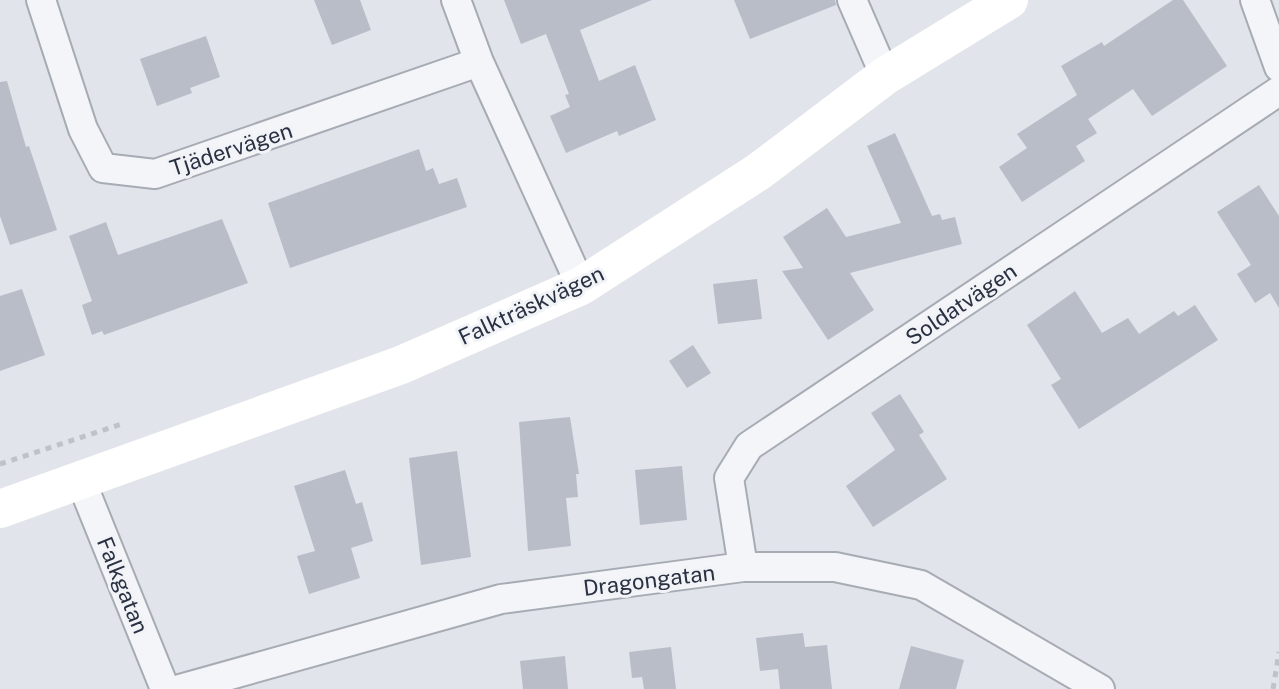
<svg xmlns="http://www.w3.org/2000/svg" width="1279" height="689" font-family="'Public Sans',sans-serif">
	<rect width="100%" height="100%" fill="#e1e4ea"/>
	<path fill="#b8bdc7" d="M314,0H360L371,30L332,45Z
		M504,0H652L580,30L599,81L635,65L656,120L619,136L617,131L566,153L550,116L570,107L565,95L569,94L546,34L521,44Z
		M734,0H835L836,5L750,39Z
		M1173,0H1183L1227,66L1152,116L1133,89L1088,119L1097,133L1076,146L1085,161L1022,202L999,167L1027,148L1017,134L1077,95L1061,66L1102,42L1104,46Z
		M206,36L220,77L190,88L192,93L157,106L140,59Z
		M7,81L26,147L29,146L57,230L10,245L0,216V82Z
		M895,133L932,216L940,214L942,220L955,217L962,244L850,273L874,310L828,340L782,271L803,268L783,237L827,208L846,237L901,223L867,146Z
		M419,149L426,171L433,168L439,184L457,178L467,207L290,268L268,203Z
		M1259,185L1279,216V308L1270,293L1255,303L1237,274L1251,265L1217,212Z
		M222,219L248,283L104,335L102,331L92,335L82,305L92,301L69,236L106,222L118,255Z
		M757,279L762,319L718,324L713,284Z
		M22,289L45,355L0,371V296Z
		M1075,291L1102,333L1128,318L1139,334L1174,311L1178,316L1195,305L1218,340L1079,429L1051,385L1061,379L1027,325Z
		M693,345L711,373L687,388L669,361Z
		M900,394L924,432L919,435L947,479L873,527L846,486L895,450L871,413Z
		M570,417L579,474H576L578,497L566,498L571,546L528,551L519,422Z
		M457,451L471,557L421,565L409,458Z
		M682,466L687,520L640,525L635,470Z
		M345,470L356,504L362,502L373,541L351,548L360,578L309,594L297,556L315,551L294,486Z
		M803,633L805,647L827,645L832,689H780L778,669L760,671L756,638Z
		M911,646L964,660L956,689H899Z
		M671,647L676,689H644L642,677L632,678L629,652Z
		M565,656L568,689H523L520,661Z"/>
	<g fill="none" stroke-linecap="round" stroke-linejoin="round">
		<defs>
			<path id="street" d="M41,0L83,129L103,168L155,174L479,62
				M456,0L479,62L581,286
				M852,0L885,76
				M1255,0L1279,67
				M81,481L165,689
				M743,567L729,478L749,446L1279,91
				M180,689L501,599L743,567H835L921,585L1100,689"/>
		</defs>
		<use href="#street" stroke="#a6abb4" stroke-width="32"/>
		<path stroke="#bfc2c9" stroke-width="5" stroke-dasharray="6 6" stroke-linecap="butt" d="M0,464L125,423
			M1273,689L1279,652"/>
		<use href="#street" stroke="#f4f5f8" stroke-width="28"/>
		<path stroke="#fff" stroke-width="38" d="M0,509L401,365L581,286L758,172L885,76L1009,0"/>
	</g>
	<g text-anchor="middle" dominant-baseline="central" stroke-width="6" stroke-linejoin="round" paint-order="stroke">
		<g font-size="22" fill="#293142" stroke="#f1f3f7">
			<text transform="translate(231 149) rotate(-18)">Tjädervägen</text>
			<text transform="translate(961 304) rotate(-34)">Soldatvägen</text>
			<text transform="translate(531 305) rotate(-25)">Falkträskvägen</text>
			<text transform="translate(649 580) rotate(-7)">Dragongatan</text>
			<text transform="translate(123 585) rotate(68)">Falkgatan</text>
		</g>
	</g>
</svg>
